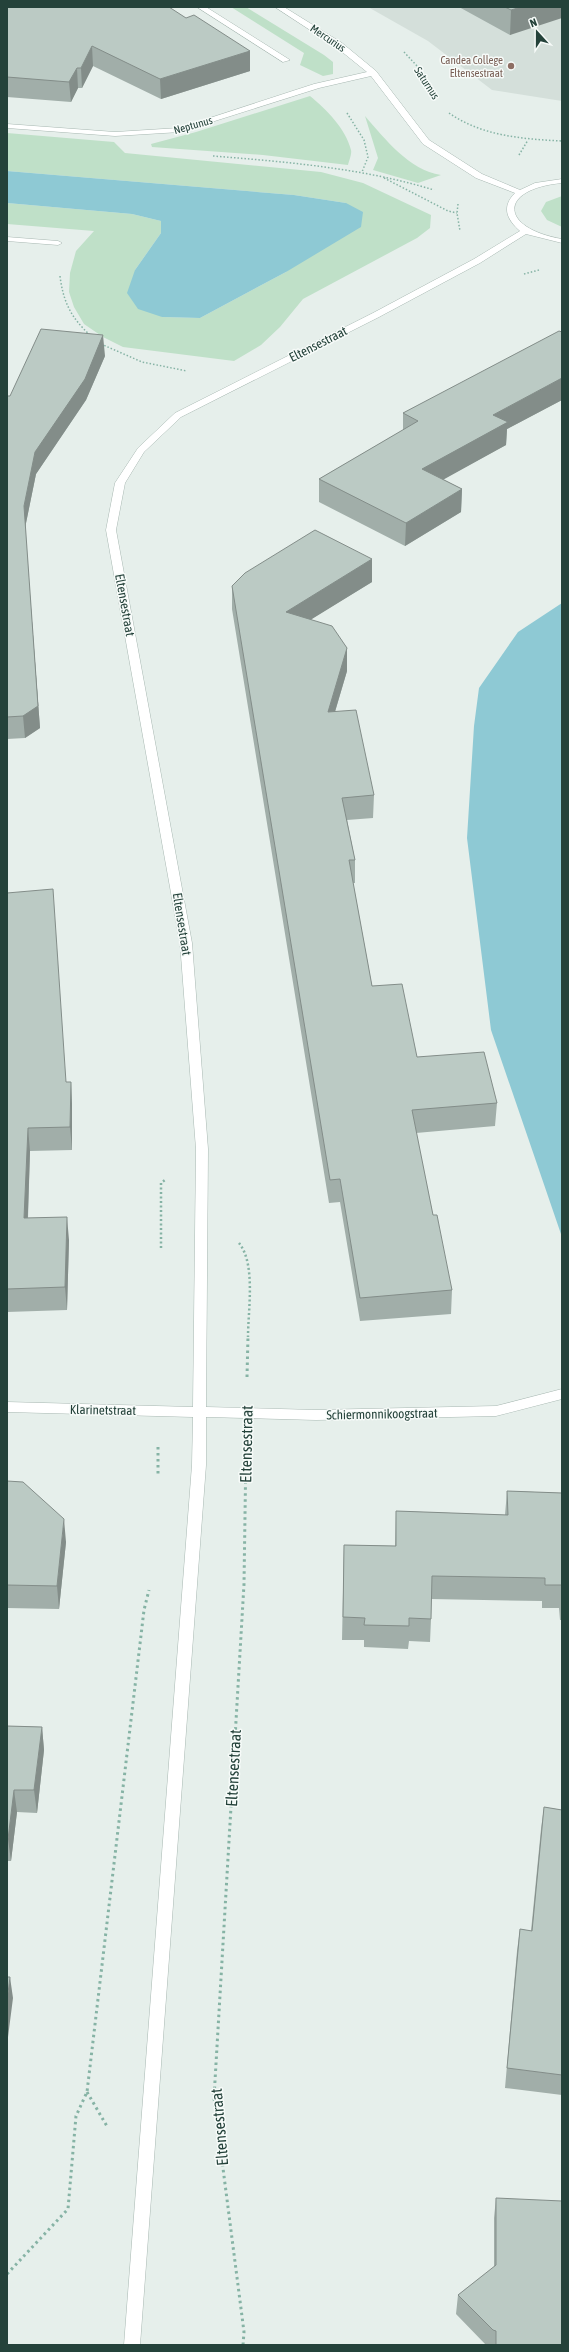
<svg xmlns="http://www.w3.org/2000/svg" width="569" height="2352" font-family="'Asap Condensed',sans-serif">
	<rect width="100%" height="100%" fill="#e6efeb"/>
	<path fill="#d4dfda" d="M368,7H562V101L492,90L428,41Z"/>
	<path fill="#bfe0c8" d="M231,7H246L324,55L333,62V74L323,76L300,65L304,53Z
		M310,96C326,109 346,129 351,150C352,154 349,161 348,165L263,155L152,147L151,144L196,132Z
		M365,116C385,139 409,170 441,175L418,183L373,170L378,158Z
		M7,133L114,142L125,153L321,172L363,183L431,215L430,228L417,238L303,299L280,327L261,345L234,361L123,347L103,337L84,324L74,307L69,292L70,273L76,251L94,231L7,224V203L132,214L161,221V233L135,270L162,317L200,318L286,272L346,203L294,195L7,171Z
		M562,196V227L547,220L541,211L546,202Z"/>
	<path fill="#8ec9d4" d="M7,171L294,195L346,203L363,212L361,227L286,272L200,318L162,317L138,309L127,293L135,270L161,233V221L132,214L7,203Z
		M562,603V1237L491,1030L467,838L474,726L479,688L518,632Z"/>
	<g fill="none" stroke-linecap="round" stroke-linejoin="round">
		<defs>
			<path id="minor" d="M197,7H206L290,60L283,62Z
				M275,7H284L342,43L376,71L429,140L482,174L520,190L535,183L562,179V183C498,189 499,228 562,239V243L526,234L480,263L379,317L181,417L144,452L125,483L116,530L192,943L208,1149L206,1407L316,1410L496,1406L562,1389V1399L496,1416L316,1420L206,1417V1465L140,2345H124L192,1465L193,1417L7,1412V1402L193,1407L196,1149L180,943L106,530L115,483L138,448L175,413L373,313L474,259L520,231C507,220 501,207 515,193L476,178L423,144L371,76L319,88L180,132L115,136L7,128V124L115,132L179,128L314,84L367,72L336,47Z
				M7,237L58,241L62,243L58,245L7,241Z"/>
		</defs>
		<use href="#minor" stroke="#a8b8b2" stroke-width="1"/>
		<path stroke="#86b3a5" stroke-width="1.5" stroke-dasharray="1.5 2" stroke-linecap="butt" d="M404,52L417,66L431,88
			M347,113L364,140L368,157L362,172
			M449,113C482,136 522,139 562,141
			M519,155L528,140
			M213,156C288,162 362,168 434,190
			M384,178L448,211L457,213
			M458,204L457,213L460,231
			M524,274L539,270
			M60,276C63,301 71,318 90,335
			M101,344L142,362L187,371"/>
		<path stroke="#86b3a5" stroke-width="2.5" stroke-dasharray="2 2.5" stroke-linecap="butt" d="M239,1243C256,1264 248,1310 248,1337
			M161,1248V1183L165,1180"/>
		<path stroke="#86b3a5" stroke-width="3" stroke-dasharray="2.5 3.5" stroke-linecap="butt" d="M247,1377L248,1336
			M158,1447V1476
			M87,2092L108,2128
			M7,2274L68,2209L76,2116L87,2092L144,1610L149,1590
			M243,2345L244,2332L214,2098L244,1584L246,1448"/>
		<use href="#minor" fill="#fff" fill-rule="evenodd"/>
	</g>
	<path fill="#a1aea9" d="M7,7L186,18L250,51V71L161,99L93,66L82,88H78L71,102L7,97Z
		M459,7H562L510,35Z
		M562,332V400L507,429L506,445L443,479L462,489L461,512L405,546L319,502V479L403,430V413Z
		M105,356L86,400L36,474L25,528L40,728L25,738L7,739V396H10Z
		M372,559V582L311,619L347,648V671L335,712L374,795L373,818L347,820L355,860V883H353L372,986L417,1057L497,1103L495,1126L416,1133L433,1215L452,1290L451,1314L360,1321L340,1202L329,1203L232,609V586Z
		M7,893L66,1082H71L72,1105V1150L30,1151L28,1218L69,1240L67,1310L7,1312Z
		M7,1481L66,1542L59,1609L7,1608Z
		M507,1491L562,1493V1620H560L559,1608H542V1601L431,1599V1619L430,1642L409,1641L408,1649L364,1647V1640H342L344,1545L395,1546L396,1511L505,1515Z
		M7,1726L42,1727L44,1750L37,1813L17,1812L11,1861H7Z
		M544,1807L562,1810V2095L505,2088L517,1951L520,1929L531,1931L541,1829Z
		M496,2198L562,2345H486L456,2314L458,2295L494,2267V2218Z"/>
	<path fill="#838d89" d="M521,7H562V18L510,35L511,10Z
		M92,46L93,66L82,88L81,68Z
		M250,51V71L161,99L160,79Z
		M77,68L78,88L71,102L69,82Z
		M103,335L105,356L86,400L36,474L25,528L40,728L25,738L23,716L24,506L35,452Z
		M562,378V400L507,429L506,445L421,492L422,469L493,415Z
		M462,489L461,512L405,546L406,523Z
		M372,559V582L286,635V612Z
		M347,648V671L328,735V712Z
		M71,1082L72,1105V1150L70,1127Z
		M28,1128L30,1151L27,1240L24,1218Z
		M67,1217L69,1240L67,1310L65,1287Z
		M64,1519L66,1542L59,1609L57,1586Z
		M42,1727L44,1750L37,1813L34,1790Z
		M14,1790L17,1812L11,1861L8,1839Z
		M10,1977L13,1998L7,2045V2001Z"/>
	<path fill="#bbcac4" stroke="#838d89" d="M7,7H169L186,18L194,15L250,51L160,79L92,46L81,68H77L69,82L7,77Z
		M505,7H521L511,10Z
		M41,329L103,335L85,379L35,452L24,506L38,706L23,716L7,717V396H10Z
		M559,331L562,332V378L493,415L508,422L422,469L462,489L406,523L319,479L418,421L403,413Z
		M315,530L372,559L286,612L332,626L347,648L328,712L356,710L374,795L342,798L355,860H349L372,986L402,984L417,1057L484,1052L497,1103L412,1110L433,1215H437L452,1290L360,1298L340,1179L330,1180L232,586L245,573Z
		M53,889L66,1082H71L70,1127L28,1128L24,1218L67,1217L65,1287L7,1289V893Z
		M7,1481L23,1482L64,1519L57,1586L7,1585Z
		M507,1491L562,1493V1587V1585H545V1578L432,1576L431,1619L409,1618V1626L364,1625L365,1618L343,1617L344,1545L396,1546V1511L508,1515Z
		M7,1726L42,1727L34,1790H14L8,1839H7Z
		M544,1807L562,1810V2075L507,2068L520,1929L532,1931Z
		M7,1977H10L7,2001Z
		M496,2198L562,2201V2345H496V2331L493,2330L458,2295L496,2265Z"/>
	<circle fill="#8d6e63" stroke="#f7fbf9" stroke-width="1.5" cx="511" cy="66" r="4"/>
	<g text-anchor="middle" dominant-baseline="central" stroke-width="3" stroke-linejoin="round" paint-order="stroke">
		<g font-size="11" fill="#24423a" stroke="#f7fbf9">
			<text transform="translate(328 38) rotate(34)">Mercurius</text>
			<text transform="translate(427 83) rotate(57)">Saturnus</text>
			<text transform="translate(193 125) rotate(-16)">Neptunus</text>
		</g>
		<g font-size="11" fill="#785e54" stroke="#f7fbf9" text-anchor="end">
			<text x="503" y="60">Candea College<tspan x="503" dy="13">Eltensestraat</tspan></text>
		</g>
		<g font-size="13" fill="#24423a" stroke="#f7fbf9">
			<text transform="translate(318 344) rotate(-27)">Eltensestraat</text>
			<text transform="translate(125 605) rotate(80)">Eltensestraat</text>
			<text transform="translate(182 924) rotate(81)">Eltensestraat</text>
			<text transform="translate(103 1410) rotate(1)">Klarinetstraat</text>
			<text transform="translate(382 1414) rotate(-1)">Schiermonnikoogstraat</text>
		</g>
		<g font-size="16" fill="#24423a" stroke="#f7fbf9">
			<text transform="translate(246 1444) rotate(-89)">Eltensestraat</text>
			<text transform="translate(233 1768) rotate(-87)">Eltensestraat</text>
			<text transform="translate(219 2127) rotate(-95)">Eltensestraat</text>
		</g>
	</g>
	<rect width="569" height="2352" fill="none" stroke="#24423a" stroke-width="16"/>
	<g transform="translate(537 32) rotate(339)" stroke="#f7fbf9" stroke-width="3" paint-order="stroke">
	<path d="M0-3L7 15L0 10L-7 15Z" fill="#24423a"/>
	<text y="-6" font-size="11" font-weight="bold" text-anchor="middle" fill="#24423a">N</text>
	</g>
</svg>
